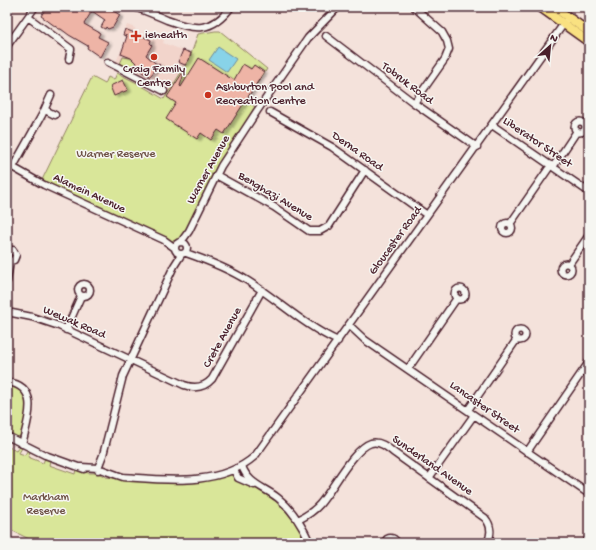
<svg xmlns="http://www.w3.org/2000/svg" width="596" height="550" font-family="'Gochi Hand',sans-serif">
	<defs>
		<filter id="shadow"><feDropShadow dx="3.5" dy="2" stdDeviation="1" flood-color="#0004"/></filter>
	</defs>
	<rect width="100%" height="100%" fill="#f4e2db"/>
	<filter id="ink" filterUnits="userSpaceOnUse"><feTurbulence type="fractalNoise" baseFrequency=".025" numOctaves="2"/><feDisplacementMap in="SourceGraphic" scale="8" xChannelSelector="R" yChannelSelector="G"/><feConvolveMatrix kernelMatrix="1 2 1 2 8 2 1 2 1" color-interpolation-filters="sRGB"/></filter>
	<g filter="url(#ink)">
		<path fill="#f2d4cb" d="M127,25L135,28L134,32L153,39L154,36L164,40L163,43L191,53L189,60L169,90L115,64L127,37L123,35Z"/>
		<path fill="#d9e699" stroke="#928262" d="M215,31H220L267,69L246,100L255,107L215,171L183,237L179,241H171L42,180L92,77L105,84L108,77L114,80L117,73L137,83L164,99L189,60L198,34Z
			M123,57L131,58L136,63L129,71L119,66Z
			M7,385C36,393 27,413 22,435C17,439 12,435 7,432Z
			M7,446L16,451L19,447L22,448L19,453L25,455L27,451L30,452L28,457L43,463L45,458L50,461L49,465L75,474L76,469L88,473H98L106,477L128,480L158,482H188L213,479L232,475C241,482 252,486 262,492C283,504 296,521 306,543H37L7,528Z"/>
		<path fill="#88d3e8" stroke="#6f8b9c" d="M218,47L236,59L227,72L209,60Z"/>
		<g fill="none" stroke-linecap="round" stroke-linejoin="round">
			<path stroke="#6f8b9c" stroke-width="1.5" d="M7,539L16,543"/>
		</g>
		<path fill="#eeb4a6" stroke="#4a1f2b" filter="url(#shadow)" d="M49,7H107L120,15L113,27L108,29L106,27L105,29L101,27L105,20L92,11L84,24L100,33L98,37L108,42L100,57L87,48L88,46L69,35L61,29H59L41,16L46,8L48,9Z
			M125,29L151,40L150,43L152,45L146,55L155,63L160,65L149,77L147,73H143L134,65L136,63L131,58L121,54L127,36L123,35Z
			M183,50L191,53L189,60L185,65L178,62Z
			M199,58L230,78V77L234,80L243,64L251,69L254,65L264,72L224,134L218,130L211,140L201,133L197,139L166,119L176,103L167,97L183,72L184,73L180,86L181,87Z
			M123,80L128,90L114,96L110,86Z"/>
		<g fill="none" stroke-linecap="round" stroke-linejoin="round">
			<defs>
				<path id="minor" d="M135,7C145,11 156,15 167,20C194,30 212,33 231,7
					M28,17L71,49L69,59
					M326,36L414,103L477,147
					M7,46L35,7
					M108,62L164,91
					M414,103L445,59L449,49L447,41L442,32L414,7
					M45,110L55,115
					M270,112L332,147L427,215
					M574.5 127a5.5 5.5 0 1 1 11 0a5.5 5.5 0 1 1-11 0Z
					M492,125L589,192
					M7,164L44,185L164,240L175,248
					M13,167L42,115L51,95
					M553,167L577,131
					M216,175L274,207L309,231H320L329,226L365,170
					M502 228a5 5 0 1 1 10 0a5 5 0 1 1-10 0Z
					M510,224L551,165
					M175 248a6 6 0 1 1 12 0a6 6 0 1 1-12 0Z
					M181,242L189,231L221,166L257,111L308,38L338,7
					M7,251L13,250L16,255L14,260L10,261L7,260
					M186,253C206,260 229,269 248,281C278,300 305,326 338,341
					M560.5 269a5.5 5.5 0 1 1 11 0a5.5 5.5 0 1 1-11 0Z
					M569,264L589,235
					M7,281L10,261
					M78 290a6 6 0 1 1 12 0a6 6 0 1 1-12 0Z
					M454.5 294a5.5 5.5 0 1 1 11 0a5.5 5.5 0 1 1-11 0Z
					M7,312L32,317L59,326L184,385C195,389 204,388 212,379L262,290
					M349,325L365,340L589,494
					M514.5 335a5.5 5.5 0 1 1 11 0a5.5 5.5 0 1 1-11 0Z
					M66,330L81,296
					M408,369L457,298
					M7,382C42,386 27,423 22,444
					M468,410L517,339
					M7,436L45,455L84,469
					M527,452L589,362
					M242,466C248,484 264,487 278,498C293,510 302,525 310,543
					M81,467L98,468L117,475L123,477C166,480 220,487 255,456L565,22
					M98,470V468L103,455L123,376L174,266L181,255
					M234,470L238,478L254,485
					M429,478L474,415
					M298,520C306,516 314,511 320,504C333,489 354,448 371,443C380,441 387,447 393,452L485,518C491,525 492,534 487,543
					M384,543L387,539C391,537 395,538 397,543"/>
				<path id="major" d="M540,7L589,42
					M554,7L589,32"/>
				<path id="highway" d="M588,543L589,541"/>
			</defs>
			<use href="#minor" stroke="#4a1f2b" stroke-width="9"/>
			<use href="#major" stroke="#4a1f2b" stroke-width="11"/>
			<use href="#highway" stroke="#4a1f2b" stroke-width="12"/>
			<use href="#minor" stroke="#f6f6f2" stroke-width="6"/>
			<use href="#major" stroke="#f9e181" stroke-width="8"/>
			<use href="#highway" stroke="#f9e181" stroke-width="9"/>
		</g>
	</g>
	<g fill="#c8321e" stroke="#f6f6f2" stroke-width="1.5">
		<path d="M134 30h4v4h4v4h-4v4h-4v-4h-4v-4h4z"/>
		<circle cx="154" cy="57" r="4"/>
		<circle cx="208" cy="95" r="4"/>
	</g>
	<g text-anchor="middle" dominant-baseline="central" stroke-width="3" stroke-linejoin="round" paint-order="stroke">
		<g font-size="12" fill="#4a1f2b" stroke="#f6f6f2" text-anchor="start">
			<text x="145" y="36">iehealth</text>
			<text x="154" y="70" text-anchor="middle">Craig Family<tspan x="154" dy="14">Centre</tspan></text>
			<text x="216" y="88">Ashburton Pool and<tspan x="216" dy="14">Recreation Centre</tspan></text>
		</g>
		<g font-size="12" fill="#4a1f2b" stroke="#f6f6f2">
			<text transform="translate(407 84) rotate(37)">Tobruk Road</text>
			<text transform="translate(537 143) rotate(34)">Liberator Street</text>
			<text transform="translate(357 152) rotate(35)">Derna Road</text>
			<text transform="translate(209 170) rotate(-61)">Warner Avenue</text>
			<text transform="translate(89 194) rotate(25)">Alamein Avenue</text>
			<text transform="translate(275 197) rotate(31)">Benghazi Avenue</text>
			<text transform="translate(396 241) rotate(-54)">Gloucester Road</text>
			<text transform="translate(74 323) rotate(23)">Wewak Road</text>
			<text transform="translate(223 338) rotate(-61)">Crete Avenue</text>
			<text transform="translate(484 408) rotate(35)">Lancaster Street</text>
			<text transform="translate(432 466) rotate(35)">Sunderland Avenue</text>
		</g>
		<g font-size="12" fill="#6e5146" stroke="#f6f6f2">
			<text x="116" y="155">Warner Reserve</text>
			<text x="46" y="498">Markham<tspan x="46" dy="14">Reserve</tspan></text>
		</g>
	</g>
	<rect width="596" height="550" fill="none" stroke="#f6f6f2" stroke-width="24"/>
	<rect x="12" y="12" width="572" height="526" fill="none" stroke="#4a1f2b" stroke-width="1.5" filter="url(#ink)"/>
	<g transform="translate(550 46) rotate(27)" stroke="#f6f6f2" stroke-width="3" paint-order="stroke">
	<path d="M0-3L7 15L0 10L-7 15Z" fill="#4a1f2b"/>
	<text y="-6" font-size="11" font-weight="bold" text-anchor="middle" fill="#4a1f2b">N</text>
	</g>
</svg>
